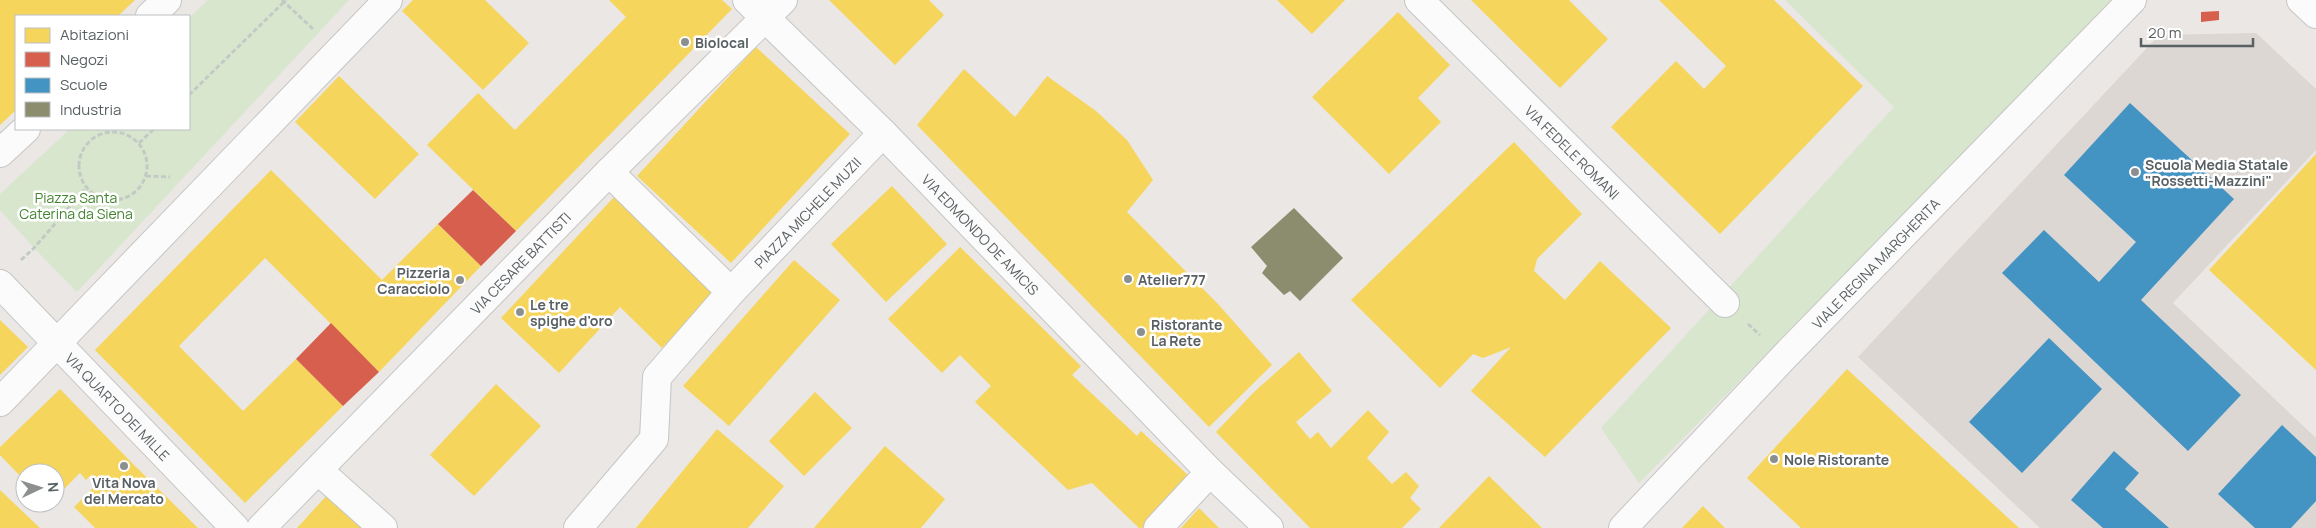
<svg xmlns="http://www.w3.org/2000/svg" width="2316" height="528" font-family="Manrope,sans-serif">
	<rect width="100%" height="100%" fill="#eae7e4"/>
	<path fill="#dcd7d3" d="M2256,33L2316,89V150L2173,303L2316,438V528H2040L1858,357L2159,35Z"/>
	<path fill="#d7e6cd" d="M208,0H349L77,292L34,248L0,210V194L70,129H189V18Z
		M1785,0H2115L1639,483L1601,428L1894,107Z"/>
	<path fill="#f6d55c" d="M0,0H135L118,16H16V110L0,125Z
		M413,0H485L529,43L483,90L402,11Z
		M609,0H722L732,9L516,231L427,145L478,93L515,130L626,17Z
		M829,0H929L944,15L895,65Z
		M1277,0H1345L1312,34Z
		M1471,0H1569L1608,39L1560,88Z
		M1659,0H1774L1863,86L1720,234L1611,127L1676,61L1704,89L1726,66Z
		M1398,12L1450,65L1418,98L1441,122L1389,174L1312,97Z
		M756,47L850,134L731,263L637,176Z
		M964,69L1015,117L1047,76L1096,111L1127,140L1153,180L1127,212L1218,304L1272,365L1209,427L917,125Z
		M339,76L419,154L375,199L295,122Z
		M1514,142L1582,214L1537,259L1534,271L1565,300L1600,261L1671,328L1545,457L1471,391L1511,347L1483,358L1473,354L1440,388L1351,300Z
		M2316,154V370L2209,270Z
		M271,170L382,280L438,224L481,266L379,372L265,258L179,346L243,411L296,359L343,406L245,503L95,350Z
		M892,186L947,244L886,302L831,244Z
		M614,197L715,292L662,348L620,307L559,373L501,318Z
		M960,247L1081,366L1072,375L1137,436L1141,431L1190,477L1142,528H1139L1092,483L1068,490L975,402L991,386L960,355L942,373L888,319Z
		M794,260L840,300L729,426L683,386Z
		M0,320L28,347L0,375Z
		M1299,352L1332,391L1296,422L1310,439L1318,432L1331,448L1368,410L1389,432L1367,458L1392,484L1406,472L1419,486L1410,498L1421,509L1402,528H1310L1216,432L1255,391Z
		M1847,369L2019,528H1801L1747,478Z
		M496,384L541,426L474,496L430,455Z
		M60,389L131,462L198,528H95L74,507L98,483L90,476L86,480L80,473L55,498V473H25V481L0,455V447Z
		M815,392L852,428L804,476L769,441Z
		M717,429L784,486L748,528H636Z
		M885,446L945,499L921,528H814Z
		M1489,476L1542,528H1439Z
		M0,490L40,528H0Z
		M329,493L368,528H297Z
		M1703,506L1725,528H1682Z
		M1199,508L1219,528H1181Z"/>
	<path fill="#d6604d" d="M2219,11V20L2201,22V12Z
		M473,190L516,231L481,266L438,224Z
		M331,323L379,372L343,406L296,359Z"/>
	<path fill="#4393c3" d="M2130,103L2234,199L2141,300L2241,395L2188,451L2002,273L2044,230L2099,282L2136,242L2064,175Z
		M2049,338L2102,389L2022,473L1969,422Z
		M2282,425L2316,457V501L2291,528H2255L2218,494Z
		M2114,451L2139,473L2125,489L2169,528H2103L2071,500Z"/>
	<path fill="#8c8c6e" d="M1294,208L1343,258L1300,301L1290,291L1284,295L1262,273L1267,266L1251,247Z"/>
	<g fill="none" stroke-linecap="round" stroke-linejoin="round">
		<defs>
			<g id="minor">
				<path id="s1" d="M747,0L883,133L1210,472L1269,528"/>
				<path id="s2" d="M1419,0L1725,303"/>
				<path d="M2301,0L2316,14"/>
				<path d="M150,16L167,0"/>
				<path d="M0,153L26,129"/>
				<path d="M609,172L731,292"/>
				<path id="s3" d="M0,284L235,528"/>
				<path d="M0,402L388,0"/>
				<path d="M319,471L383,528"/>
				<path id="s4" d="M261,528L609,172L783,0"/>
				<path id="s5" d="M578,528L654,439L657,377L731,292L883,133"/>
				<path d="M1158,528L1210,472"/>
				<path id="s6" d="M1623,528L1784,357L2132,0"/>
			</g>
		</defs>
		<use href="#minor" stroke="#c5c6c5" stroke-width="30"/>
		<path stroke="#c3cac5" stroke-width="3" stroke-dasharray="5 2.5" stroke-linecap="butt" d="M282,0L313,29
			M189,95L286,0
			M79 166a34 34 0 1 1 68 0a34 34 0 1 1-68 0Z
			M139,143L154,129
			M146,176L170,177
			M21,260L34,248L86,188
			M1748,324L1760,335"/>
		<use href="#minor" stroke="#fcfbfb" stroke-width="28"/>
	</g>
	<g fill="#8c8f90" stroke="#fff" stroke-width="2">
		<circle cx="685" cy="42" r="5"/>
		<circle cx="2135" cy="172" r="5"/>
		<circle cx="1128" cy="279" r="5"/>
		<circle cx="460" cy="280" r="5"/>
		<circle cx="520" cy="312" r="5"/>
		<circle cx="1141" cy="332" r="5"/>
		<circle cx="1774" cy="459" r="5"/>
		<circle cx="124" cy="466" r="5"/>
	</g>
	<g text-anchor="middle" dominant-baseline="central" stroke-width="5" stroke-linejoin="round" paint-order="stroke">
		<g font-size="14" font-weight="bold" fill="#596063" stroke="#fff" text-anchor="start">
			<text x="695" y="42">Biolocal</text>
			<text x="2145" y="164">Scuola Media Statale<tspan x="2145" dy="16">"Rossetti-Mazzini"</tspan></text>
			<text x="450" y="272" text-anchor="end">Pizzeria<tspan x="450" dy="16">Caracciolo</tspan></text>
			<text x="1138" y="279">Atelier777</text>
			<text x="530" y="304">Le tre<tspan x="530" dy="16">spighe d'oro</tspan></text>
			<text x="1151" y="324">Ristorante<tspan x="1151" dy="16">La Rete</tspan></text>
			<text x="1784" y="459">Nole Ristorante</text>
			<text x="124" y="482" text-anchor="middle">Vita Nova<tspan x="124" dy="16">del Mercato</tspan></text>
		</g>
		<g font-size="14" fill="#596063" stroke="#fff">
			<text stroke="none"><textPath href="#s2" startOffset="216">VIA FEDELE ROMANI</textPath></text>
			<text stroke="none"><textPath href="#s5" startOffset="402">PIAZZA MICHELE MUZII</textPath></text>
			<text stroke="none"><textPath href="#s1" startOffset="331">VIA EDMONDO DE AMICIS</textPath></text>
			<text stroke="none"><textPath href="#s4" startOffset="371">VIA CESARE BATTISTI</textPath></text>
			<text stroke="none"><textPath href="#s6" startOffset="366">VIALE REGINA MARGHERITA</textPath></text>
			<text stroke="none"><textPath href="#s3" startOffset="170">VIA QUARTO DEI MILLE</textPath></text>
		</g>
		<g font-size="14" fill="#438330" stroke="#fff">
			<text x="76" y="197">Piazza Santa<tspan x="76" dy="16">Caterina da Siena</tspan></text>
		</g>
	</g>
	<rect x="15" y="15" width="175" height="115" fill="#ffffff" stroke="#bdbfc1"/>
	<rect x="25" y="28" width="25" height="15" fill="#f6d55c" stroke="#bdbfc1"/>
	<text x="60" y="40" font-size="15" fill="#596063">Abitazioni</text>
	<rect x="25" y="52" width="25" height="15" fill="#d6604d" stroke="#bdbfc1"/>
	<text x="60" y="65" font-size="15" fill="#596063">Negozi</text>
	<rect x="25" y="78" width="25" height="15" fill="#4393c3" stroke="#bdbfc1"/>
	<text x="60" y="90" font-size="15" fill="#596063">Scuole</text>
	<rect x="25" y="102" width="25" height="15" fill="#8c8c6e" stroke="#bdbfc1"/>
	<text x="60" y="115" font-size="15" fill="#596063">Industria</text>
	<g transform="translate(40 488) rotate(86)"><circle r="24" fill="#ffffff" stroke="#bdbfc1"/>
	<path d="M0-4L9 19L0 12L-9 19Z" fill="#8c8f90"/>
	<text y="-8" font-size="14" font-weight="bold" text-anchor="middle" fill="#596063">N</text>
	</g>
	<path d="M2141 38v8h112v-8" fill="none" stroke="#596063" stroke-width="2.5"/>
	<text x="2148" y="38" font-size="15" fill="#596063" stroke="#ffffff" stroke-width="4" paint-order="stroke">20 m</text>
</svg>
